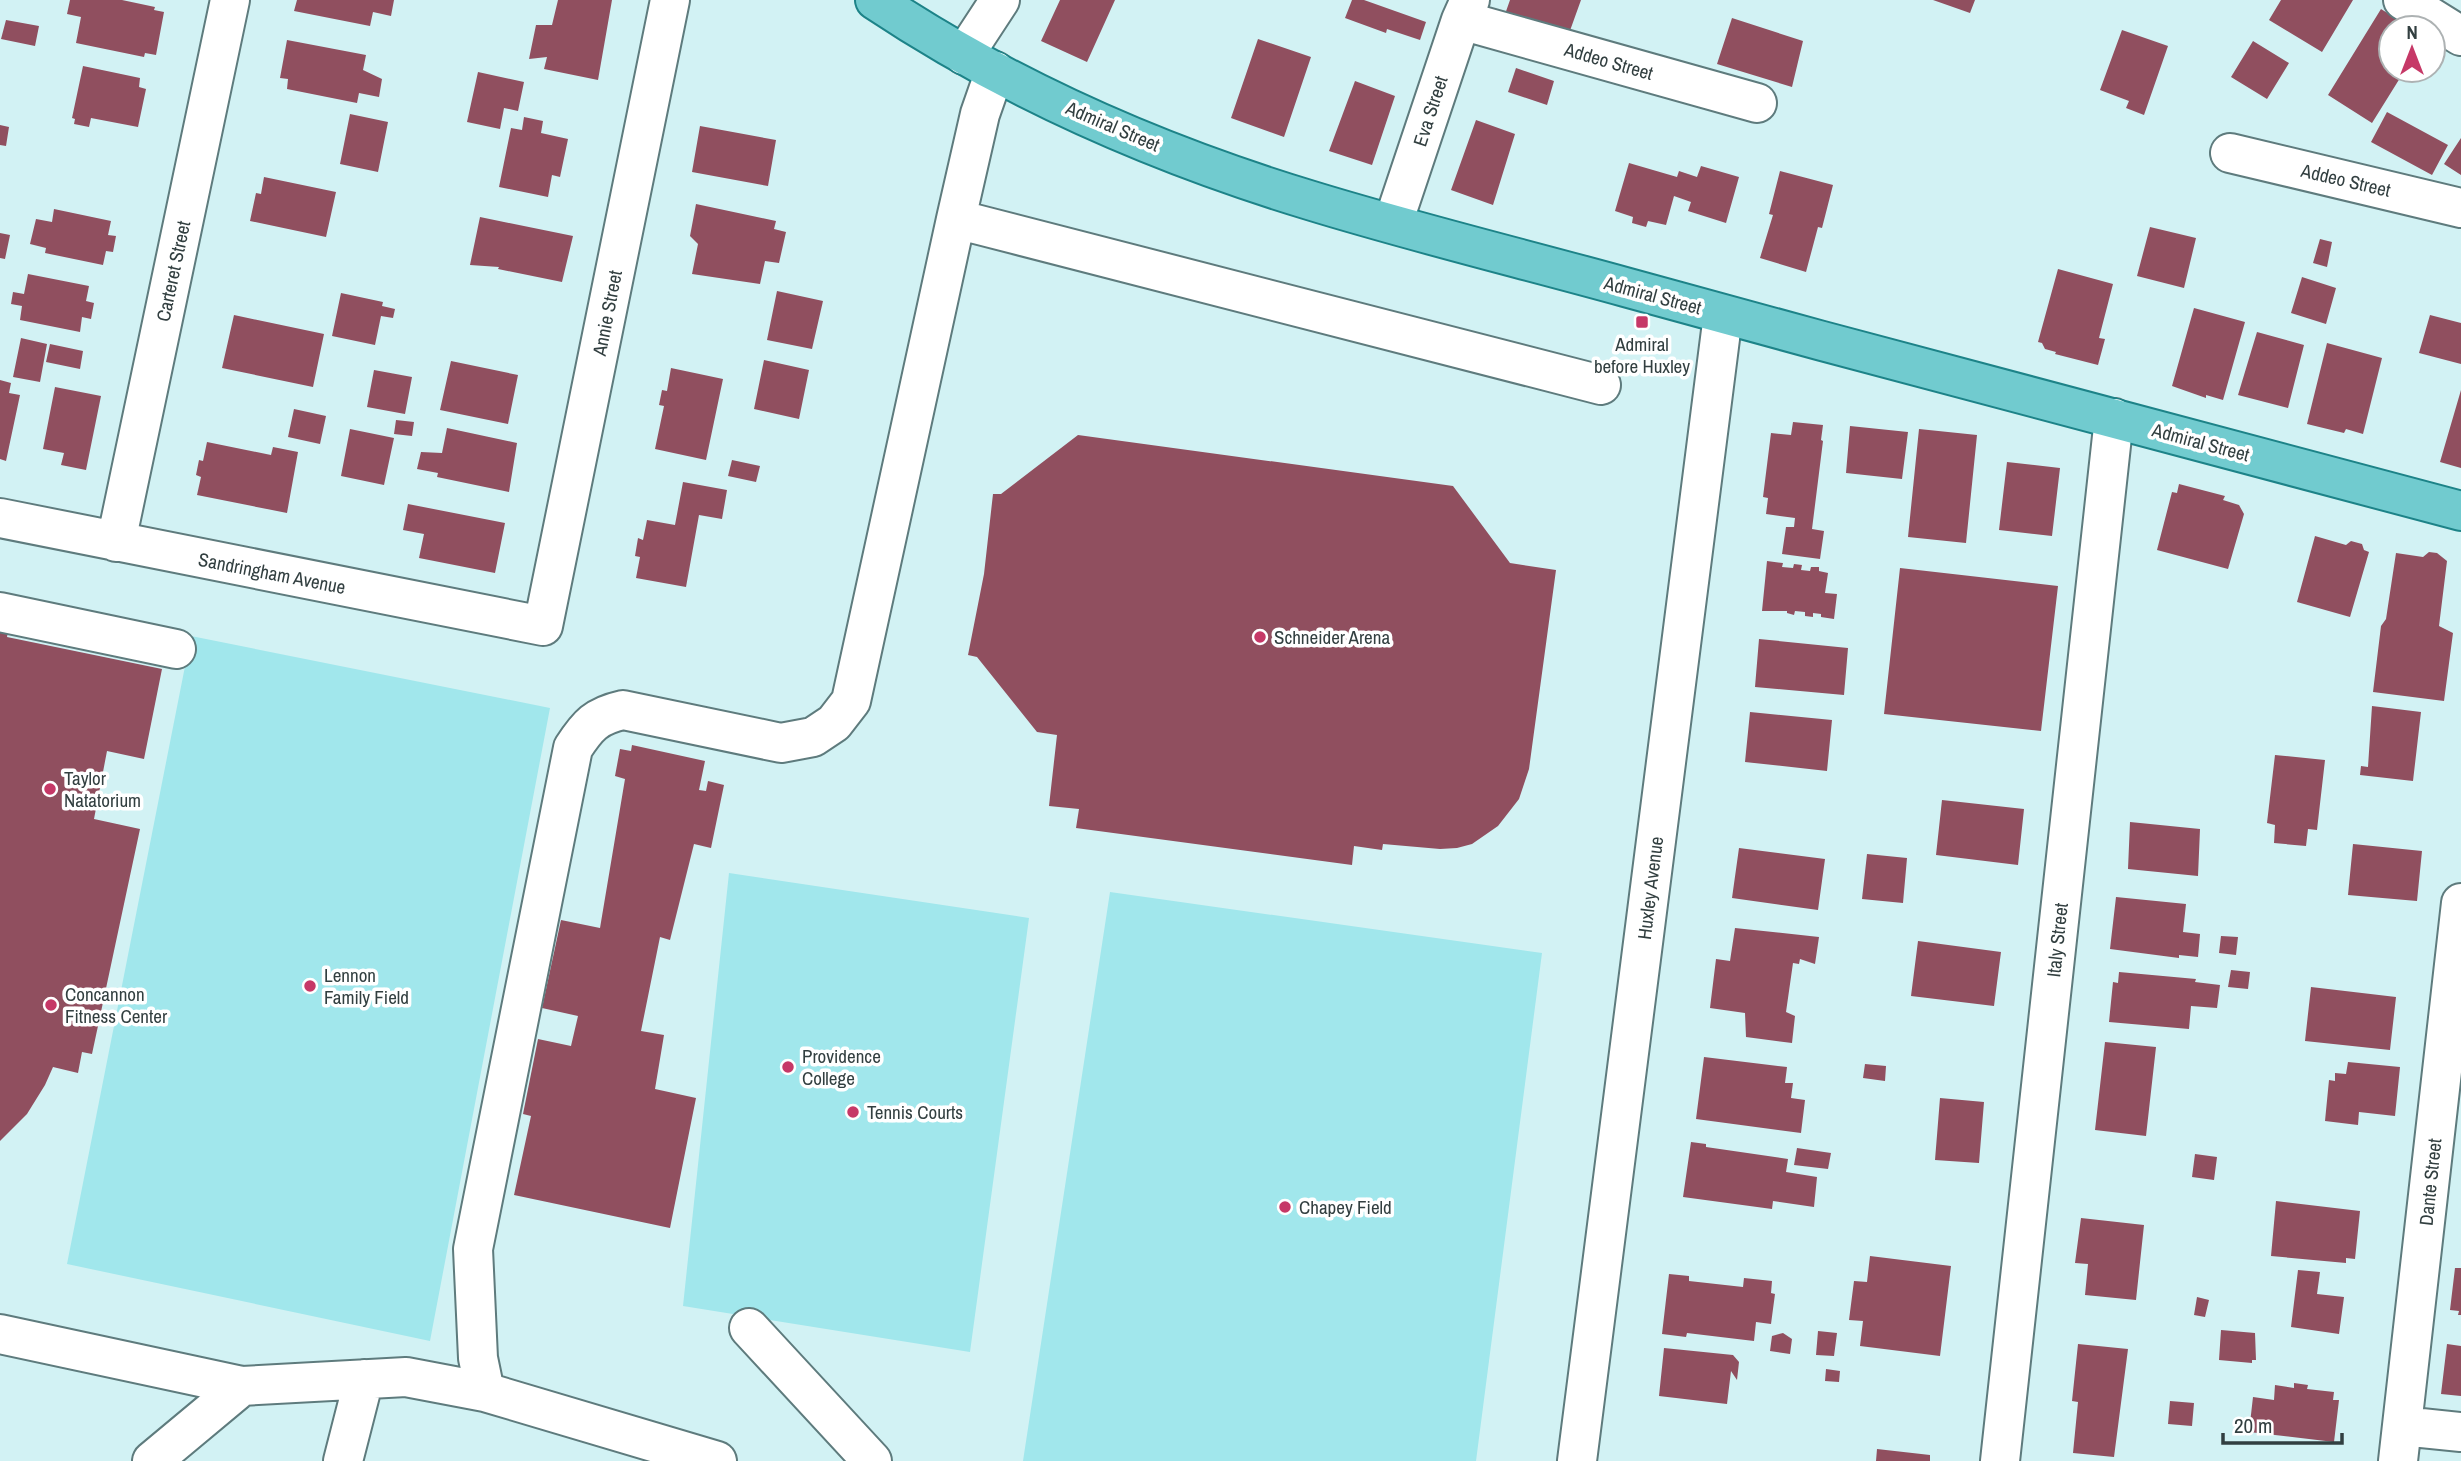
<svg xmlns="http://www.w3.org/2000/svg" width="2461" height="1461" font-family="'Archivo Narrow',sans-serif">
	<rect width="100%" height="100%" fill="#d2f2f4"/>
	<path fill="#a1e7ec" d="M191,636L550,708L430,1341L67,1264Z
		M729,873L1029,918L970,1352L683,1306Z
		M1110,892L1542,953L1476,1461H1023Z"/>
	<path fill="#904f5f" d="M70,0H122L155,7L154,10L164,12L156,55L145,53L144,57L76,43L81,17L67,14Z
		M297,0H394L391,16L373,12L370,26L294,11Z
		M558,0H612L598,80L544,69L547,57L529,59L536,25H552Z
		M1060,0H1115L1087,62L1041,41Z
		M1352,0H1364L1426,22L1420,40L1387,29L1386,33L1345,18Z
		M1510,0H1581L1567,39L1504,17Z
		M1933,0H1975L1970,13Z
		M2281,0H2353L2322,52L2269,20Z
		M2381,9L2411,28H2391V70H2405L2372,123L2328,95Z
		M1732,18L1803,41L1792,87L1717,64Z
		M6,20L39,26L35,46L1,39Z
		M2122,30L2168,46L2144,115L2126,108L2129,101L2100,90Z
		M1258,39L1311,57L1284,137L1231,118Z
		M287,40L366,55L363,70L382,79L379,97L359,93L357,103L287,89L288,79L280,78Z
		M2253,41L2289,63L2267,99L2231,77Z
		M83,66L140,78L139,87L146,89L138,127L91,118L89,127L74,124L75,119L72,118Z
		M1516,68L1554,81L1547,105L1508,92Z
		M478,72L524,82L518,111L504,108L500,129L467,122Z
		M1355,81L1395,96L1372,165L1329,151Z
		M2387,112L2448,145L2432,175L2371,142Z
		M350,114L388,122L378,172L340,164Z
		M524,117L543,121L541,133L568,139L560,177L552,175L548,197L499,187L511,128L522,130Z
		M1476,120L1515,134L1493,205L1451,190Z
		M0,125L9,127L6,146L0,145Z
		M700,126L776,140L768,186L692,172Z
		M2461,138V175L2444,164Z
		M1629,163L1677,177L1679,171L1697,177L1701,166L1739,177L1726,223L1688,211L1691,202L1674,196L1666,225L1648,221L1646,227L1632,223L1633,217L1615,211Z
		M1780,171L1833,185L1822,228L1818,227L1806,272L1760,258L1773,215L1769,214Z
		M264,177L336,192L326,237L250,221L256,193L261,194Z
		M696,204L776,221L774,229L786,232L779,263L765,261L760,284L692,274L698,244L690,236Z
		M54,209L111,221L108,235L116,236L113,252L106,251L103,265L45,253L46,248L30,244L36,219L52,222Z
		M480,217L573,236L562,282L498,269L499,267L470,265Z
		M2150,227L2196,238L2184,288L2137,276Z
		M0,233L10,235L5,259L0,258Z
		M2320,239L2332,242L2327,267L2313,263Z
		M2058,269L2113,284L2099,338L2105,339L2098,365L2055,354L2056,352L2045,349L2042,343L2038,342Z
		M28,274L89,286L86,301L94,303L91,319L82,317L80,332L20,320L22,306L11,304L13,292L24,294Z
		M2302,277L2336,288L2326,324L2291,313Z
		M777,291L823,301L812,349L767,340Z
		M341,293L383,302L382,306L395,309L393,318L381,316L375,345L332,336Z
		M2194,308L2245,322L2223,400L2206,395V398L2172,386Z
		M234,315L324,334L313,387L222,368Z
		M2430,315L2461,323V364L2419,353Z
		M2257,332L2304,345L2288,408L2238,395Z
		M21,338L47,344L40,382L13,377Z
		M2327,343L2382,358L2363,434L2346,429L2344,433L2307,424Z
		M50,344L83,351L80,369L46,362Z
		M764,360L809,370L799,419L754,409Z
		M451,361L518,375L508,424L440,410Z
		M671,368L723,379L706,460L655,449L664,406L659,405L662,390L667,391Z
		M374,370L412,377L405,414L367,407Z
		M0,380L11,383L9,393L20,395L6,461L0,459Z
		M55,387L101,396L86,470L61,465L64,453L43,449Z
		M2461,390V468L2440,462Z
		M294,409L326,416L320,444L288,437Z
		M396,420L414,422L412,436L394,434Z
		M1793,422L1823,425L1821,440L1823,441L1812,529L1824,531L1820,559L1782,554L1786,527H1794L1795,518L1766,514L1768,498L1763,497L1771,433L1791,435Z
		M1850,426L1908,432L1902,479L1846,473Z
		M447,428L517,443L509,492L437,477L438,473L417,469L421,452L442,453Z
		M350,429L394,438L384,485L341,476Z
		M1919,429L1977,435L1966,543L1908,537Z
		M1078,435L1453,486L1510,563L1556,570L1529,769L1519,799L1498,826L1472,844L1457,848L1440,849L1383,844L1382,850L1354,846L1352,865L1076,828L1079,809L1049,806L1057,735L1037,732L977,657L968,655L984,574L993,494H1001Z
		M207,442L271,455L273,447L298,452L287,513L197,495L201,477L196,475L199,460L203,461Z
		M732,460L760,466L756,482L728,476Z
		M2007,462L2060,468L2052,536L1999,530Z
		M683,482L727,490L722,519L699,515L686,587L636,578L640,557L635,556L638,538L643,540L647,520L675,525Z
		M2179,484L2225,496L2223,500L2239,505L2244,514L2228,569L2157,550L2172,492L2177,493Z
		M408,504L505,523L495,573L419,558L424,534L403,530Z
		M2315,536L2346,545L2351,541L2362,544L2364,550L2369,552L2350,617L2297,602Z
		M2429,552L2437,553L2447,561L2439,626L2453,633L2444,701L2373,692L2381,626L2386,619L2396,553L2423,557Z
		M1767,561L1783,563L1782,567L1793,568L1794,564L1802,565L1801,570L1810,571L1811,567H1819V571L1828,573L1825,593L1837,594L1834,619L1821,617V614L1813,613V617L1805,616V612L1795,611L1794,615L1787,613V611H1762Z
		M1900,568L2058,586L2041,731L1884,714Z
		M0,631L8,632L7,637L162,669L144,759L107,751L94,819L140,829L92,1054L82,1052L78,1073L53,1067L45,1085L27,1114L0,1141Z
		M1759,639L1848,648L1844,695L1755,687Z
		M2372,706L2421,712L2413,781L2360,775L2361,766L2368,767Z
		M1750,712L1832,720L1827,771L1745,762Z
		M632,745L705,761L699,790L706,791L708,781L724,785L711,848L694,844L670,940L660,937L641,1031L664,1035L655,1089L696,1098L670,1228L514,1195L531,1116L523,1114L538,1039L571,1046L578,1016L542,1008L561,920L600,928L625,779L615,776L620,749L631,751Z
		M2275,755L2325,760L2317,830L2308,829L2306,846L2274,843L2275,825L2267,823Z
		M1942,800L2024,809L2018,865L1936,855Z
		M2130,822L2200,829L2198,876L2128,869Z
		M2353,844L2422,851L2417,901L2348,895Z
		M1739,848L1825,859L1818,910L1732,898Z
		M1867,854L1907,858L1903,903L1862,899Z
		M2116,897L2186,904L2183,932L2200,934L2198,957L2179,955V958L2110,949Z
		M1735,928L1819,937L1815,964L1800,959L1799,964L1793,963L1786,1012L1795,1016L1792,1043L1746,1037L1745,1013L1710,1008L1716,959L1730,961Z
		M2221,936L2238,937L2236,955L2219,953Z
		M1918,941L2001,952L1994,1006L1911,996Z
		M2231,970L2250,972L2248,989L2228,987Z
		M2119,972L2196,979L2195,982L2220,985L2217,1008L2191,1006L2189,1029L2109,1022L2113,982L2118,983Z
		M2311,987L2396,997L2390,1050L2305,1041Z
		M2105,1042L2156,1047L2146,1136L2095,1130Z
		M1704,1057L1787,1067L1785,1083H1793L1791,1098L1805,1100L1801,1133L1696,1119Z
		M2348,1062L2400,1067L2395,1116L2359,1112L2358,1125L2325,1121L2329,1080L2335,1081V1073L2346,1074Z
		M1865,1064L1886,1066L1885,1081L1863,1078Z
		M1940,1098L1984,1102L1979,1163L1935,1160Z
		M1691,1142L1706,1144V1147L1788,1159L1786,1172L1817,1177L1814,1207L1773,1201L1772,1209L1683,1197Z
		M1797,1148L1831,1153L1828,1169L1794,1165Z
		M2195,1154L2217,1157L2214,1180L2192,1177Z
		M2276,1201L2360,1211L2355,1259L2346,1258V1263L2271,1256Z
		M2081,1218L2144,1225L2136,1300L2085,1295L2088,1264L2075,1263Z
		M1870,1256L1951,1266L1940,1356L1860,1346L1863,1321L1849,1320L1854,1281L1867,1282Z
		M2455,1268H2461V1315H2458L2459,1311L2450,1310Z
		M2298,1270L2320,1272L2317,1294L2344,1297L2339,1334L2291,1327Z
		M1669,1274L1689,1276V1281L1743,1287L1744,1278L1772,1281L1771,1293L1775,1294L1771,1324L1756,1322L1754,1341L1687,1333L1686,1337L1662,1334Z
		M2197,1297L2209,1300L2205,1317L2194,1315Z
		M2221,1330L2255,1333L2256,1360H2252V1363L2219,1360Z
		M1818,1331L1837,1333L1834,1356L1816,1355Z
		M1783,1333L1792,1339L1790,1354L1770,1351L1772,1336Z
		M2078,1344L2128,1349L2114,1457L2073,1453L2078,1402L2072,1401Z
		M2447,1344L2461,1346V1396L2441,1394Z
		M1664,1348L1733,1355L1739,1362L1737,1380L1731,1371L1727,1404L1659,1396Z
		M1826,1369L1840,1371L1839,1382L1825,1381Z
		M2294,1383L2308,1385L2307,1389L2334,1392L2333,1400H2339L2334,1442L2249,1432L2253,1397L2274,1400L2275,1385L2294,1388Z
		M2170,1401L2194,1403L2192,1426L2168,1424Z
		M1877,1449L1930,1455V1461H1876Z"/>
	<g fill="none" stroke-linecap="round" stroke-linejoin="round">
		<defs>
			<path id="minor" d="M2403,0L2461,36
				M1461,20L1757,103
				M964,55L1000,0
				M995,71L980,114L956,219L1601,385
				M2230,153L2461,208
				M1393,223L1461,20L1470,0
				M0,518L543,626L670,0
				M116,542L230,0
				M0,612L176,649
				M749,1328L872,1461
				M0,1334L242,1386L406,1377L485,1392L717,1461
				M485,1392L478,1358L473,1249L573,748C588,725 596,716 623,710L781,743L813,737L834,723L851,701L956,219
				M2402,1426L2461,1432
				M152,1461L242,1386
				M343,1461L364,1379
				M1577,1461L1723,315
				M2000,1461L2114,418
				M2398,1461L2461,903"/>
			<path id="major" d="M875,0C1007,88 1157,154 1309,200C1413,232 1520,258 1625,287C1903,364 2182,437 2461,511"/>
		</defs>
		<use href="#minor" stroke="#5e7b7d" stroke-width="42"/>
		<use href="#major" stroke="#1d8388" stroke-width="42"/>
		<use href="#minor" stroke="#fff" stroke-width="38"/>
		<use href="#major" stroke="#71cbcf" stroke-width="38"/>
	</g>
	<g fill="#c63867" stroke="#fff" stroke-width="2.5">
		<rect x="1635" y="315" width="14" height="14" rx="3.5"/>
		<circle cx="1260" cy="637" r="7"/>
		<circle cx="50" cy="789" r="7"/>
		<circle cx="310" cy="986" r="7"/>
		<circle cx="51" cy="1005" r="7"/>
		<circle cx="788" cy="1067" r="7"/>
		<circle cx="853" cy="1112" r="7"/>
		<circle cx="1285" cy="1207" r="7"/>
	</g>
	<g text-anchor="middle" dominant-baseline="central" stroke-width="7" stroke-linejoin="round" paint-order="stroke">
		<g font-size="19" fill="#323f40" stroke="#fff">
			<text transform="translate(1609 61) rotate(16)">Addeo Street</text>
			<text transform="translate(1430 111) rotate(-72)">Eva Street</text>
			<text transform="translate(1113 126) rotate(23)">Admiral Street</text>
			<text transform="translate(2346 180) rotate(13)">Addeo Street</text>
			<text transform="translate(173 271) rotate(-78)">Carteret Street</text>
			<text transform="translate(1653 295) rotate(15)">Admiral Street</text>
			<text transform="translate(607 313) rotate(-79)">Annie Street</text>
			<text transform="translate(2201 442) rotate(15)">Admiral Street</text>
			<text transform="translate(272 573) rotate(11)">Sandringham Avenue</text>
			<text transform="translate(1650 888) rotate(-83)">Huxley Avenue</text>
			<text transform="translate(2057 940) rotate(-84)">Italy Street</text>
			<text transform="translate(2430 1182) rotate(-84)">Dante Street</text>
		</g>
		<g font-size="19" fill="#323f40" stroke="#fff" text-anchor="start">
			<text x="1642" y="344" text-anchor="middle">Admiral<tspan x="1642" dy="22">before Huxley</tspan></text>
			<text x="1274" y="637">Schneider Arena</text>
			<text x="64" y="778">Taylor<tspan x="64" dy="22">Natatorium</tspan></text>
			<text x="324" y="975">Lennon<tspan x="324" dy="22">Family Field</tspan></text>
			<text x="65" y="994">Concannon<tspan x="65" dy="22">Fitness Center</tspan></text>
			<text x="802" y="1056">Providence<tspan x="802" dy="22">College</tspan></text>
			<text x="867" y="1112">Tennis Courts</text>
			<text x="1299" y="1207">Chapey Field</text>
		</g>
	</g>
	<g transform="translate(2412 49)"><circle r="33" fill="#ffffff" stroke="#adb2b3" stroke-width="2"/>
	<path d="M0-5L12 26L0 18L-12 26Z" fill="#c63867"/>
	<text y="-10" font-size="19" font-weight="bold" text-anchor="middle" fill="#323f40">N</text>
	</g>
	<path d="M2223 1433v10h119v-10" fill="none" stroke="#323f40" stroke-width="3.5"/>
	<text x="2234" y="1433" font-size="21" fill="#323f40" stroke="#ffffff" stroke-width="5" paint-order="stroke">20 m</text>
</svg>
